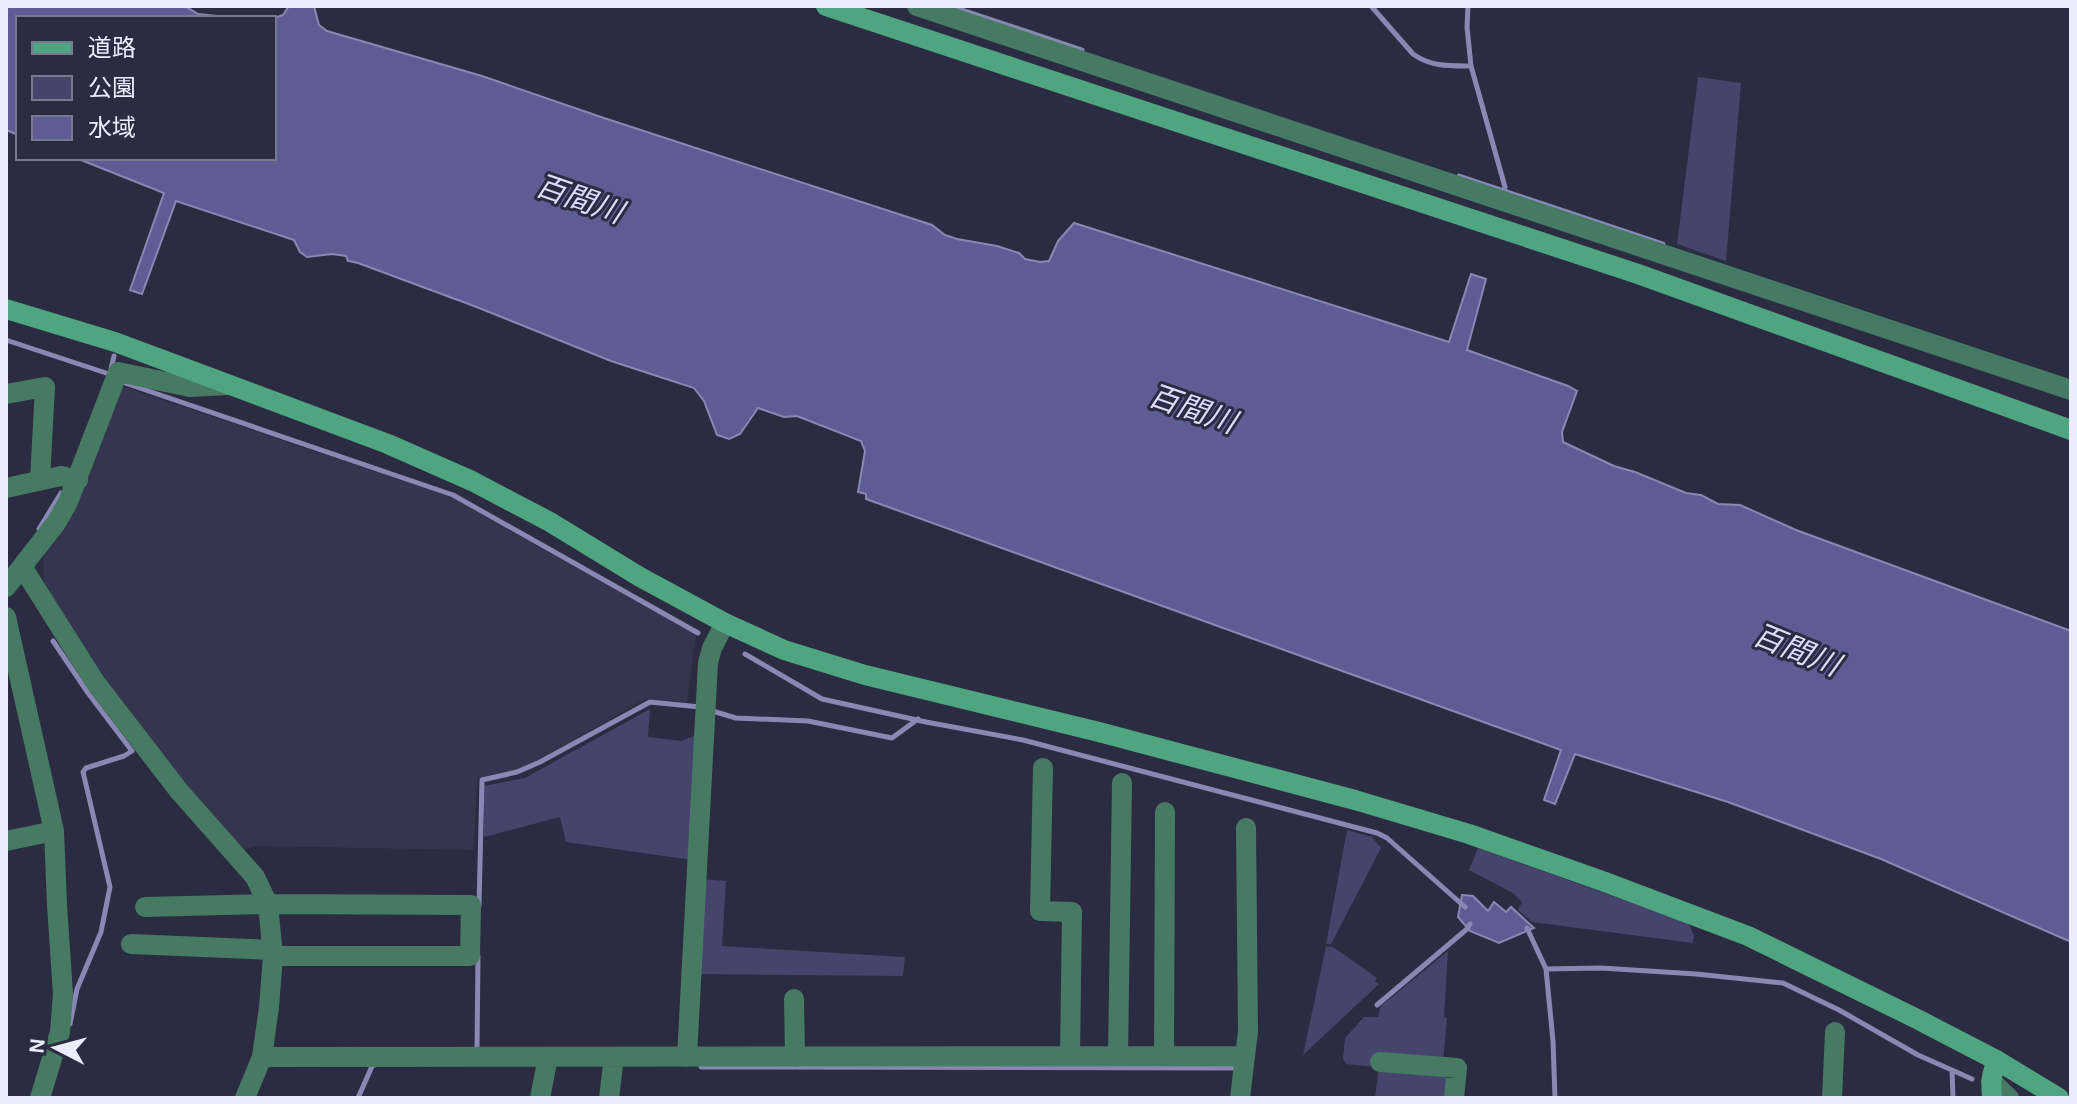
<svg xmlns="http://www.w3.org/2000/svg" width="2077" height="1104" font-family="'Alegreya Sans','Noto Sans JP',sans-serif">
	<rect width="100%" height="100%" fill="#2b2b41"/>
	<path fill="#353550" d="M119,385L450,497L696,635L687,702L646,699L523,768L477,779L474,850L256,846L242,850L196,797L95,667L44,582L43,558L81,494Z"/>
	<path fill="#46446c" d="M1698,77L1741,83L1726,261L1677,244Z
		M650,709L648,737L681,741L700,734L692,860L566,842L560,817L484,837V786L525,778Z
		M1347,830L1372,837L1381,848L1331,944H1326Z
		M1478,848L1688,923L1694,935L1693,943L1532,922L1518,910L1522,902L1513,893L1469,870Z
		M701,879L726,881L722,946L905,957L903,976L696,974Z
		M1326,946L1333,947L1377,978L1375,981L1379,984L1303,1055Z
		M1448,951L1444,1017L1447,1018L1443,1062L1376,1067L1346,1064L1343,1059L1345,1038L1364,1017H1378L1381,1006Z
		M1379,1066L1446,1072L1447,1098H1375Z"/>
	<path fill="#5e5c95" stroke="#8988b4" stroke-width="2" d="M6,6H185L198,14L236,18H18V135L6,130Z
		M289,6H314L319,25L327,31L482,76L601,117L932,225L945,235L957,239L997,246L1019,253L1025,259L1040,262L1049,261L1058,241L1074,223L1449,342L1471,274L1486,279L1467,350L1568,386L1577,391L1562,432L1563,442L1614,466L1635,472L1686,493L1701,495L1718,504L1740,505L1796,530L2071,631V942L1881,859L1728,802L1575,754L1555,804L1544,800L1561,750L866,499V494L858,492L865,451L861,441L797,416L784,417L758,408L740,434L729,439L717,435L704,401L694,388L611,361L474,306L358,263L348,261L346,256L332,254L307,257L300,252L294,240L176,201L142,294L130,290L164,193L76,158H274V18L283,15Z
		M1462,895L1473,896L1488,911L1494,902L1506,912L1511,907L1534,928L1499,943L1470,931L1458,917Z"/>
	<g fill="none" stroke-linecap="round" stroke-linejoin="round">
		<path stroke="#8988b4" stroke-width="5" d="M950,6L1082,50
			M1371,6L1413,54C1431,67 1449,66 1471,66
			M1468,6L1467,27L1471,66L1505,187L1504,192
			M1459,176L1663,244
			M6,340L109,374
			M111,369L114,356
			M125,383L453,495L698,633
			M39,529L61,493
			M53,641L88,693L132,751L124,756L86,768L83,772L110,887L101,932L77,989L70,1024
			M745,654L822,699L926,722L1023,740L1377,833L1387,838L1465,907
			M709,710L736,718L808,721L892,738L918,719
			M479,906L482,780L517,772L540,762L650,702L700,707
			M1527,928L1546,969L1553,1041L1555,1098
			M1546,969L1601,968L1696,974L1783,983L1839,1010L1918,1055L1972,1079
			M1377,1005L1467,929L1470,924
			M477,1050L478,956
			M701,1067L1234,1068
			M1952,1070L1953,1098
			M358,1098L373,1064L375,1065"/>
		<path stroke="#477a62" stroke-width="20" d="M917,6L2071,390
			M6,394L45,387L40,480
			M6,488L61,476L78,480
			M23,568L95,682L179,791L255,877L268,904L273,956L269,1007L262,1057L245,1098
			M6,587L56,523L68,502L118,372L190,387L228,385
			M6,617L54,831L57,905L63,994L60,1032L40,1098
			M1043,768L1040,911L1072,912L1070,1056
			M6,841L54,831
			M145,907L268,904L471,905L470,956H273
			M131,944L273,950
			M794,999L795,1057
			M1118,1056L1122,783
			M1164,1056L1165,812
			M1245,1056L1248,1032L1246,828
			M262,1057L1245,1056L1240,1098
			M687,1057L708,663L712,648L725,623
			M1380,1062L1457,1068L1454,1098
			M1991,1081L2009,1098
			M540,1098L548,1057
			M609,1098L614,1057
			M1832,1098L1835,1032"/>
		<path stroke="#4fa57f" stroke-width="20" d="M826,6L1638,274L2071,430
			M6,309L115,342L388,444L472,481L550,522L640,577L725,623L784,650L865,675L1099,732L1355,800L1469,834L1605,882L1748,936L1919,1020L1998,1061L2059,1098
			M1992,1098C1991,1084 1990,1074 1998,1061"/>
	</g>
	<g text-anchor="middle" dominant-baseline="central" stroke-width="6" stroke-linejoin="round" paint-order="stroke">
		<g font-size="30" font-style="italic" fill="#dbdbfe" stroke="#2b2b41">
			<text transform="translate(579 200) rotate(19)">百間川</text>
			<text transform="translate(1192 410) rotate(19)">百間川</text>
			<text transform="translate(1796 651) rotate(22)">百間川</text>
		</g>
	</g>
	<rect width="2077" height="1104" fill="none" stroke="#ecedfc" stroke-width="16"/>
	<rect x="16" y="16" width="260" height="144" fill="#2b2b41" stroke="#78798c" stroke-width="2"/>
	<rect x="32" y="42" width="40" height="12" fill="#4fa57f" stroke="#78798c" stroke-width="2"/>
	<text x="88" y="56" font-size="24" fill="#ecedfc">道路</text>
	<rect x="32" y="76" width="40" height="24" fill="#46446c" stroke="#78798c" stroke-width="2"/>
	<text x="88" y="96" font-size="24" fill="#ecedfc">公園</text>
	<rect x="32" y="116" width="40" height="24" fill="#5e5c95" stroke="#78798c" stroke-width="2"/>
	<text x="88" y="136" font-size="24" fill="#ecedfc">水域</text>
	<g transform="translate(56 1048) rotate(276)" stroke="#2b2b41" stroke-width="6" paint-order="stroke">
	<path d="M0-6L14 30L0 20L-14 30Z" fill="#ecedfc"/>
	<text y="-12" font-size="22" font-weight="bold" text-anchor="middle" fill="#ecedfc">N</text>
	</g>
</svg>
